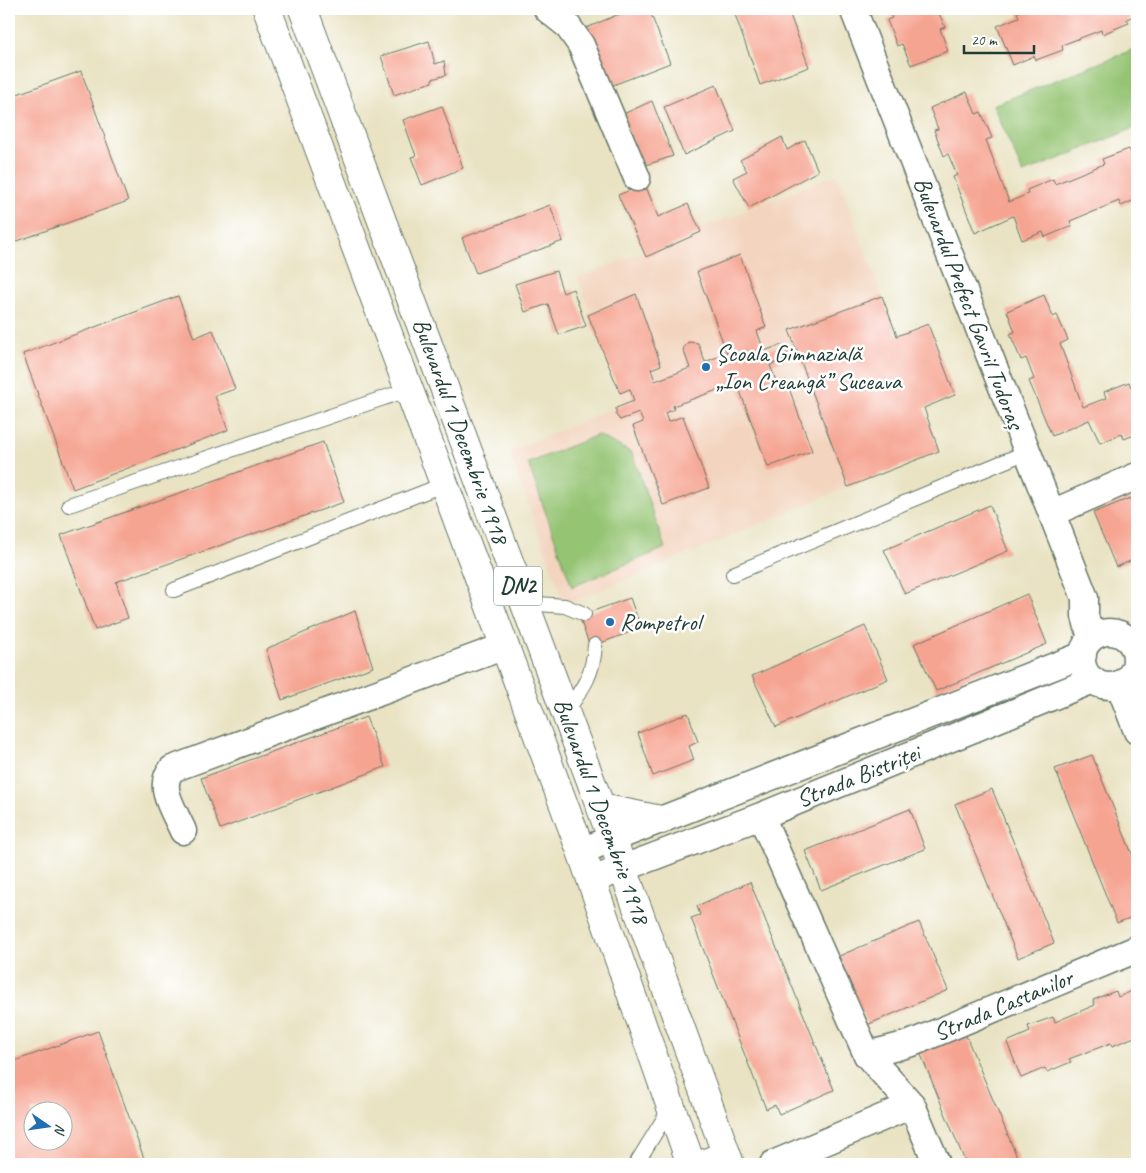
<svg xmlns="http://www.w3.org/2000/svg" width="1146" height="1173" font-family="Caveat,sans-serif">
	<rect width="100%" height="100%" fill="#fff"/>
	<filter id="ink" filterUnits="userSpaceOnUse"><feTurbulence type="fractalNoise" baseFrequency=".02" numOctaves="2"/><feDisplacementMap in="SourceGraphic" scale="10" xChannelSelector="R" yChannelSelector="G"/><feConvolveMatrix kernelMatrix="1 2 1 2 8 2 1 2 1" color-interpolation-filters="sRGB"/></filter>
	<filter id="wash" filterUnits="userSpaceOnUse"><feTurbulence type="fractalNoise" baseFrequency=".0096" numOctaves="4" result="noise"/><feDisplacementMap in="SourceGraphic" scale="20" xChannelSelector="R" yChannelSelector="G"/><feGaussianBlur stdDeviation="1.12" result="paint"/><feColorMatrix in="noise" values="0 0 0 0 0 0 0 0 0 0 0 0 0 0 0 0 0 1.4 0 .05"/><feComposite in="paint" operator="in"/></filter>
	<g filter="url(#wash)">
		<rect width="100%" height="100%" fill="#e9e3c3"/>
		<path fill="#f3d4be" d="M837,174L882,296L789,330L848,487L565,605L509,452L623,404L578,278Z"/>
		<path fill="#95c473" stroke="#5a8054" d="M1137,48V127L1023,173L993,105Z
			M598,435L632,453L665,548L572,587L528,463Z"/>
		<g id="blocks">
			<path fill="#f6a492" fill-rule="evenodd" d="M631,9H649L670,63L608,87L584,29Z
				M733,9H788L809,67L760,85Z
				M888,9H937L945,27L940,29L948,51L911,65L902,44L897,46L887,20L892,18Z
				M1025,9H1137V14L1127,19L1129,23L1102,34L1101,30L1062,45L1063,50L1036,60L1034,56L1013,65L997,26L1019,17L1017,12Z
				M429,41L435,64L444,61L446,75L432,79V82L394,95L381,56Z
				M81,71L128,201L9,244V97Z
				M716,85L735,131L684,155L664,107Z
				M967,92L976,114L981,112L992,138L986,140L1009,202L1028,194L1027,190L1053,179L1055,184L1104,164L1102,159L1129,149L1131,153L1137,150V199L1121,206L1119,201L1070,221L1072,226L1045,237L1043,232L1022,240L1013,216L975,233L953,177L957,175L948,154L944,156L934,130L938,129L930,108Z
				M652,101L673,156L643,166L621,115Z
				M442,106L463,168L422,185L411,157L416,156L403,120Z
				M782,137L787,150L805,140L818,171L749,208L733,178L747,171L740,160Z
				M645,184L658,217L688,204L701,232L646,257L618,195Z
				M550,205L563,241L476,273L462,238Z
				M740,255L766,327L757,331L764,351L781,345L788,350L787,358L770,365L777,383L786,380L812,451L768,467L737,383L673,406L674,409L665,413L668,422L683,416L709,488L663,505L633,426L643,422L639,413L620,420L616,415V408L634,401L630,389L620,393L588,315L636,294L661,365L651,369L655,381L690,368L683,349L688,342L698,343L705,362L727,353L697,272Z
				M556,271L563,293L573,289L586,326L559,335L548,304L525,312L515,284Z
				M1044,295L1053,317L1057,315L1068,340L1060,344L1083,407L1106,398L1104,392L1129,382L1131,387L1137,385V434L1124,439L1122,434L1100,443L1089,420L1052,436L1029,381L1034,379L1026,358L1021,360L1010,334L1015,332L1007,311Z
				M178,296L194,338L213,330L235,389L215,396L228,430L73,489L23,354Z
				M882,296L897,336L928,324L955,395L924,408L939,451L848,487L789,330Z
				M323,442L344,502L116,582L128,618L95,630L61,535Z
				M1130,498L1137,515V558L1116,567L1093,513Z
				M990,505L1008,551L905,594L884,550Z
				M1027,594L1047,644L936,691L914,644Z
				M630,598L641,628L590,647L579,616Z
				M355,611L373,667L282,700L266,649Z
				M865,626L888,679L776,727L752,676Z
				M688,713L698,742L689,746L694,760L653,776L638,733Z
				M366,717L385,767L220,829L201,778Z
				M1092,755L1137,866V915L1117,923L1055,769Z
				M992,789L1054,943L1018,958L955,804Z
				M910,809L925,849L821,890L805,851Z
				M750,882L834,1090L779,1114L775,1105L766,1109L691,918L700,915L697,906Z
				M919,922L948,990L867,1025L839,956Z
				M1137,989V1036L1112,1046L1111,1043L1069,1059L1071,1062L1047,1072L1045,1068L1021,1078L1007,1042L1030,1032L1028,1026L1053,1017L1055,1022L1095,1005L1093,1000L1105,995L1116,991L1118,997Z
				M98,1031L146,1164H9V1063ZM32,1110H62V1140H32Z
				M964,1031L1020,1164H966L919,1050Z"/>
		</g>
	</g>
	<g filter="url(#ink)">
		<use href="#blocks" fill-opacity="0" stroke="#676" stroke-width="1"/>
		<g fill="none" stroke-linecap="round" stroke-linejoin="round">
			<defs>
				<path id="lane" d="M69,505L410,389
					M733,574L1027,452
					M174,590L445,484
					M525,603L565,606L584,614
					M565,713C583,688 593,676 595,645
					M686,1163L725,1148
					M636,1164L671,1107"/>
				<path id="street" d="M547,9L567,25L581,45L637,178
					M853,9L1085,598V616L1091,638
					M1052,513L1137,476
					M1082 659a27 27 0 1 1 54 0a27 27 0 1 1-54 0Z
					M1119,684L1137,731
					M761,816L867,1055L912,1105L937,1164
					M183,831C175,812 156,787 172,769L505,646
					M581,851L1083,655
					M592,880L761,816L1093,680
					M867,1055L912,1043L1137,949
					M773,1164L912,1105"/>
				<path id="primary" d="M267,9L581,851L691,1164
					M303,9L601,808L730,1164
					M601,808L661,820"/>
			</defs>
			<use href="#lane" stroke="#676" stroke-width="16"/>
			<use href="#street" stroke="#676" stroke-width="29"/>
			<use href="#primary" stroke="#676" stroke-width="30"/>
			<use href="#lane" stroke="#fff" stroke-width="14"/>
			<use href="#street" stroke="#fff" stroke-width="26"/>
			<use href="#primary" stroke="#fff" stroke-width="28"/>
		</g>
	</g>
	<g fill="#1f6fb2" stroke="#fff" stroke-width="2">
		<circle cx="706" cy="367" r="5"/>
		<circle cx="610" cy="622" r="5"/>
	</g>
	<g text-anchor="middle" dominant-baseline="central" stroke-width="5" stroke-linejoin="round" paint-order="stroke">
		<rect fill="#fff" stroke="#627771" stroke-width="1" x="494" y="566.5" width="48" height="39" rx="4"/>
		<g font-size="22" font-weight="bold" fill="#1f3d34">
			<text x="518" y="586">DN2</text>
		</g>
		<g font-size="24" fill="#1f3d34" stroke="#fff">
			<text transform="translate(969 303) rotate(69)">Bulevardul Prefect Gavril Tudoraș</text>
			<text transform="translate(461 431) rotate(70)">Bulevardul 1 Decembrie 1918</text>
			<text transform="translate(858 776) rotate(-22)">Strada Bistriței</text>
			<text transform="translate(602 811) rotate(70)">Bulevardul 1 Decembrie 1918</text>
			<text transform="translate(1003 1005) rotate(-23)">Strada Castanilor</text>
		</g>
		<g font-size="24" fill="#1f3d34" stroke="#fff" text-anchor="start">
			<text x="716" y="353">Școala Gimnazială<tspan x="716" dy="28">„Ion Creangă” Suceava</tspan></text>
			<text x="620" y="622">Rompetrol</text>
		</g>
	</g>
	<rect width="1146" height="1173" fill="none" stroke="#fff" stroke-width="30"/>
	<g transform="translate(48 1126) rotate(103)"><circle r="24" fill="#ffffff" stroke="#a5b1ae"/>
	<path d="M0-4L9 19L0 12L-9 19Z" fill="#1f6fb2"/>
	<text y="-8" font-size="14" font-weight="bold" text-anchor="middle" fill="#1f3d34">N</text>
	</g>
	<path d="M964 45v8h70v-8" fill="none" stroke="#1f3d34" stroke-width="2.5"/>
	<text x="971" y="45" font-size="15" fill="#1f3d34" stroke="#ffffff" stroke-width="4" paint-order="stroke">20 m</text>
</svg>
